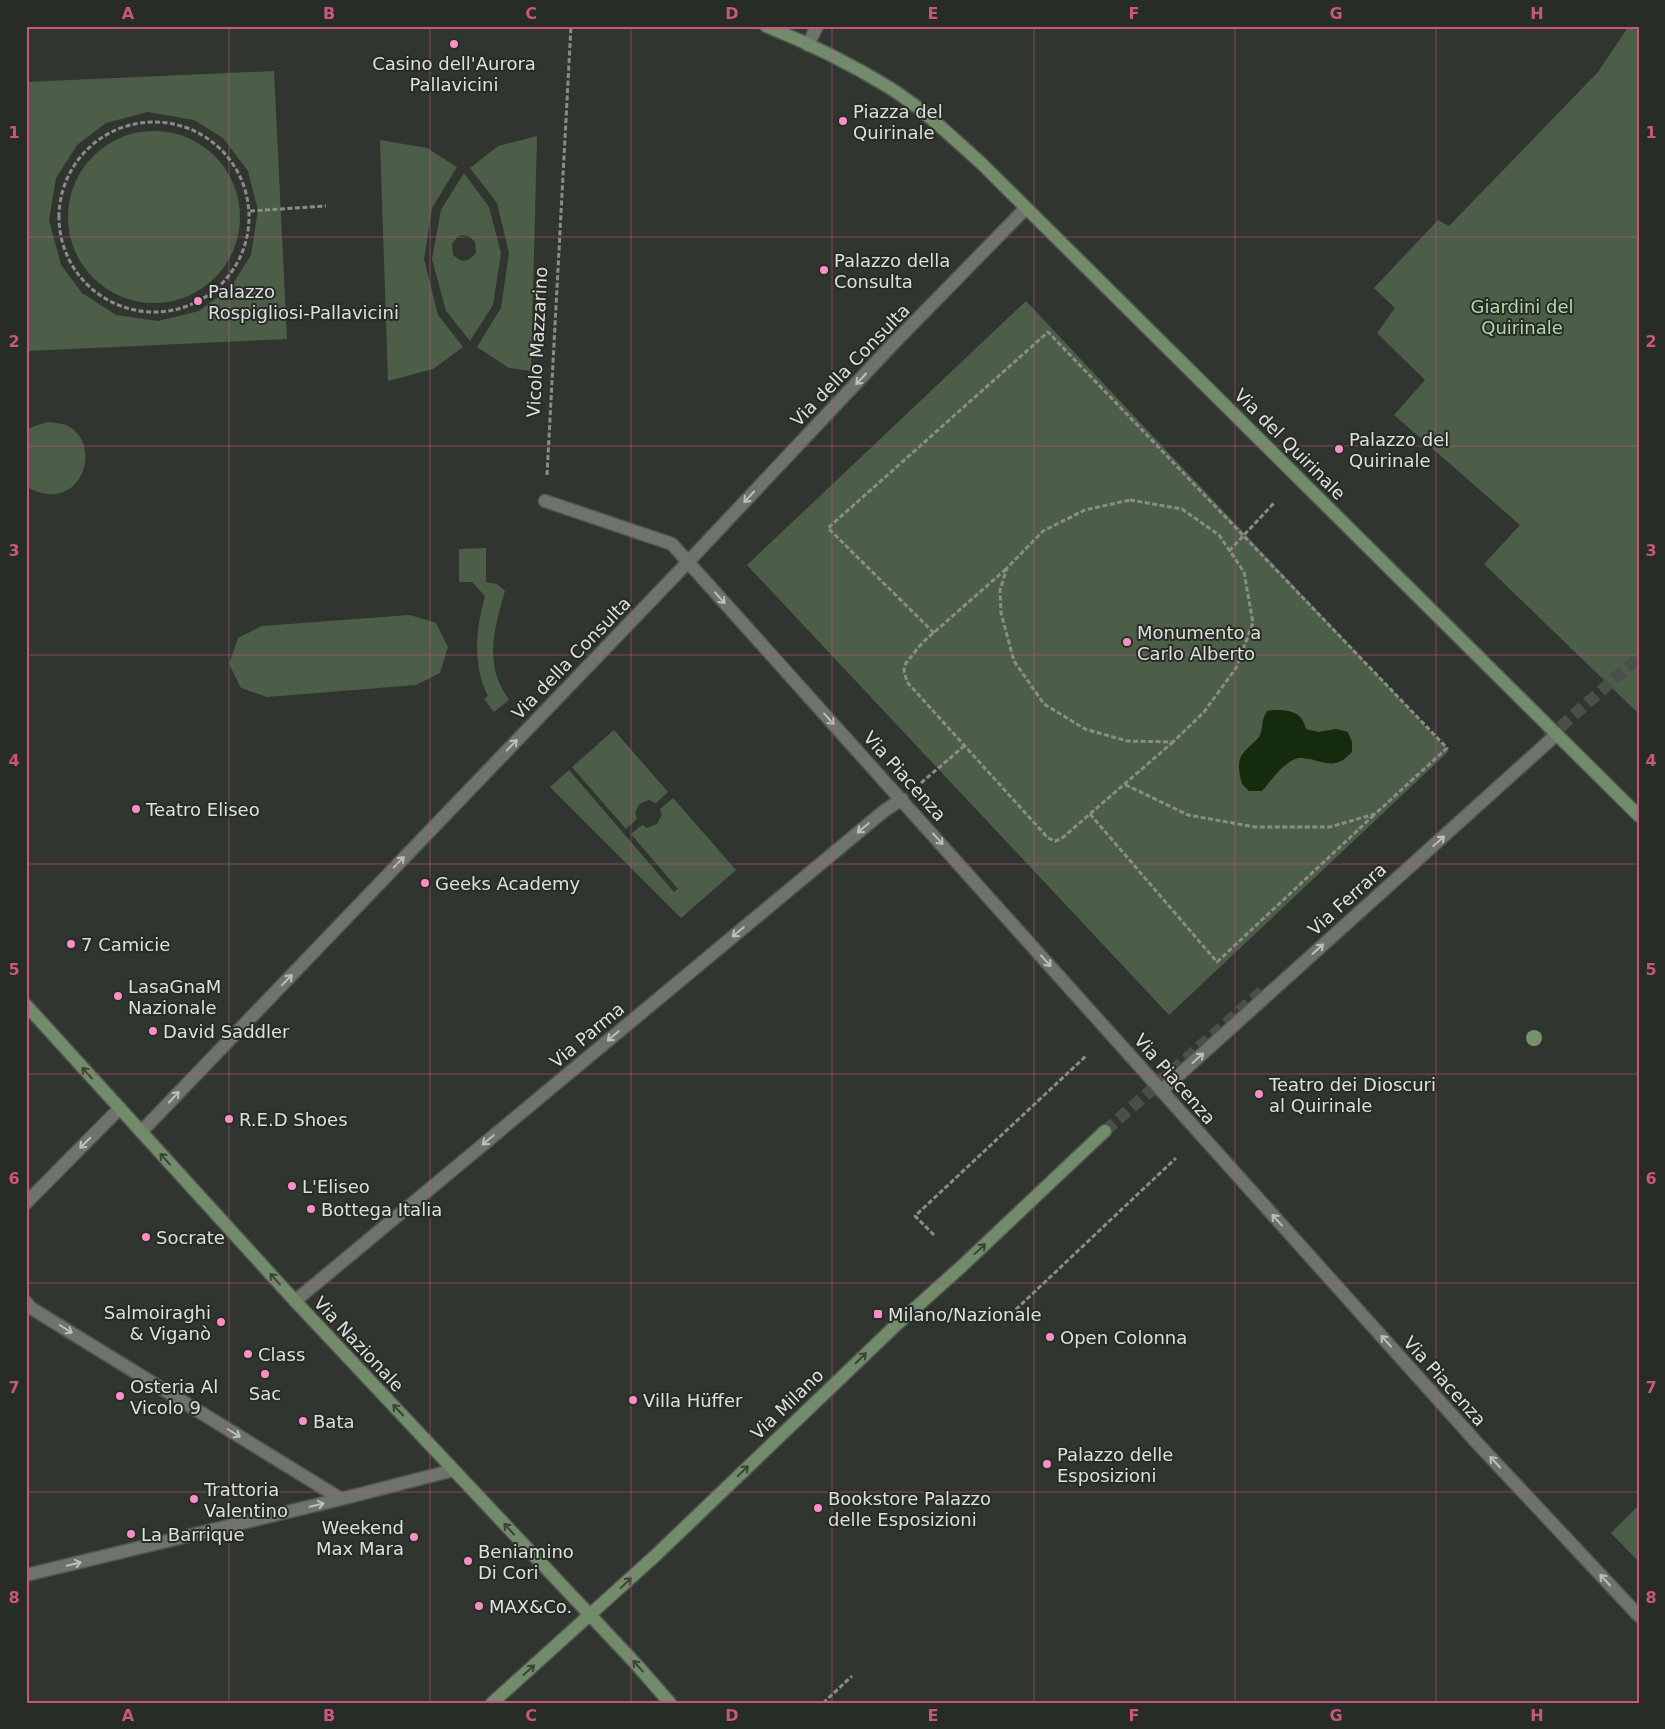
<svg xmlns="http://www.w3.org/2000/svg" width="1665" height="1729" font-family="'DejaVu Sans',sans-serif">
	<rect width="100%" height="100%" fill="#30362f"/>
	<path fill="#4d5e48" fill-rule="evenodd" d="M1629,26H1639V714L1484,564L1520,525L1394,415L1425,380L1377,333L1395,308L1374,288L1438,220L1449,226L1598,72Z
		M274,71L287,339L26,351V82ZM148,112L194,120L223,138L248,171L258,210L251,255L231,287L199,311L158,321L116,315L82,293L61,265L49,220L56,178L77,145L106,123Z
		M68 217a86 86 0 1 1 172 0a86 86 0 1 1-172 0Z
		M537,136L531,371L509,368L477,347L501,308L509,253L497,203L470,168L498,146Z
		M380,140L427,148L457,167L432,208L424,259L438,315L463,347L433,369L388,381Z
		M464,173L489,207L501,253L493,305L470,341L446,311L432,259L441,210ZM463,235L469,236L475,242L476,253C467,262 463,264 453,255L452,244L458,236Z
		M1026,301L1449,751L1169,1015L747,565Z
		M48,422C53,423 59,423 63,424C107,439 82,520 26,486V431L34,426Z
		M486,548V582L497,584L505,591C497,618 487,652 498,680C501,687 505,694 509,700L494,712L484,699L488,696C472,665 476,628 485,596L472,582H459V549Z
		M410,615L436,623L448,647L440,673L416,685L267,697L241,688L229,664L238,638L262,626Z
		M614,730L668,792L656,803L649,800L639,804L635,813L637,819L626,829L572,767Z
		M569,770L674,892L678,889L631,834L642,825L647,828L657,824L662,815L660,809L673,798L736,870L681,918L550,787Z
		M1639,1505V1562L1611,1533Z"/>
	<path fill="#142b0d" d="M1274,710C1291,710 1302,712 1306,729L1318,732L1336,729L1348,732L1352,742V752C1337,768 1329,764 1310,759C1306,759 1302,757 1299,758C1285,760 1271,781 1262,791H1249L1242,784C1239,773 1236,759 1245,751C1249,746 1255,742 1259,737C1264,728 1260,722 1267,711Z"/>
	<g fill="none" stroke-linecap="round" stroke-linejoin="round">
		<path stroke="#4a5049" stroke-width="12" stroke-dasharray="12 6" stroke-linecap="butt" d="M1547,739L1639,657
			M1105,1131L1266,988"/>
		<defs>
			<path id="lane" d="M808,45L817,26
				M545,501L672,544L688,562"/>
			<path id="street" d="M688,562L1478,1444L1639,1616
				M1161,1091L1557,734
				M141,1132L688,562L894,343L1026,208
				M26,1203L120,1108
				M295,1301L884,811L902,799
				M26,1302L31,1308L341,1499
				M26,1575L341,1499L454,1470"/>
			<path id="secondary" d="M766,26C808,43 851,64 890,88C923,109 952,137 982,164L1639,816
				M26,1005L295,1301L636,1664L670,1703
				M492,1703L656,1555L894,1327L962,1266L1105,1131"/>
		</defs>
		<use href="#lane" stroke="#4f544e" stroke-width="15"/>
		<use href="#street" stroke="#4f544e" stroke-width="15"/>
		<use href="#secondary" stroke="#4f544e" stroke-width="15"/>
		<path stroke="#898d88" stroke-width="3" stroke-dasharray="5 2.5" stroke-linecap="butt" d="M59 217a95 95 0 1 1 190 0a95 95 0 1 1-190 0Z
			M250,211L326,206
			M547,475L571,26
			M1130,500L1182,509L1219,535L1244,572L1253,623L1236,668L1204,712L1173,742L1127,741L1085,729L1044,704L1014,661L1001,613L1000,590L1007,568L1043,531L1085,510Z
			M1229,551L1274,503
			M1006,569L922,643L906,663L904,670L907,682L1048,838L1055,841L1061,839L1173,742
			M934,633L828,528L1048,332L1447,748L1375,814L1330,827H1255L1188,815L1124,784
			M921,783L964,746
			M1090,814L1217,962L1374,815
			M934,1235L915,1216L1086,1056
			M1005,1312L1009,1316L1176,1158
			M823,1703L852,1676"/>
		<use href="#lane" stroke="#6e746c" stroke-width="12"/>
		<use href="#street" stroke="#6e746c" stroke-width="12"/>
		<use href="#secondary" stroke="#728b6a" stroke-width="12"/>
	</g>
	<circle fill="#77916f" cx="1534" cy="1038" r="8"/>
	<defs><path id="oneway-shaft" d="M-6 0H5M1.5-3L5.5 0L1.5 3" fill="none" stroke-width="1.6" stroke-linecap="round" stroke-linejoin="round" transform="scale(1.25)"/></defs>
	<g stroke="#bcc0ba">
		<use href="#oneway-shaft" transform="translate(861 379) rotate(133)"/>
		<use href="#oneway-shaft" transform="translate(749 497) rotate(133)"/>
		<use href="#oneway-shaft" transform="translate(720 598) rotate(48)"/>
		<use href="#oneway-shaft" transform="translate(829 719) rotate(48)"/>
		<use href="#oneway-shaft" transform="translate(512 745) rotate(-46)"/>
		<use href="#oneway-shaft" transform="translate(863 828) rotate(140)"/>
		<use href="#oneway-shaft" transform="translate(938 839) rotate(48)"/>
		<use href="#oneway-shaft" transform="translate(1439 841) rotate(-42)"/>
		<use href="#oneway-shaft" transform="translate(399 862) rotate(-46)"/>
		<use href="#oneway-shaft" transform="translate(738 932) rotate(140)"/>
		<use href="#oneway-shaft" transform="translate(1318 949) rotate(-42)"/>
		<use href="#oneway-shaft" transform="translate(1046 961) rotate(48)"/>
		<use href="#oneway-shaft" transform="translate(287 980) rotate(-46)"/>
		<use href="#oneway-shaft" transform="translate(613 1036) rotate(140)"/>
		<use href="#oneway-shaft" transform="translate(1198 1058) rotate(-42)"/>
		<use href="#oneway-shaft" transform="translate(174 1097) rotate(-47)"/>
		<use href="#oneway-shaft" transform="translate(488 1140) rotate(140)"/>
		<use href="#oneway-shaft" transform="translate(85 1143) rotate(135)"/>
		<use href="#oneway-shaft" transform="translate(1277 1220) rotate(-132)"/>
		<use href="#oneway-shaft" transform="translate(66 1329) rotate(32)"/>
		<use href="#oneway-shaft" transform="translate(1386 1341) rotate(-132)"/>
		<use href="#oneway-shaft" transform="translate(234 1433) rotate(32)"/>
		<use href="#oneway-shaft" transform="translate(1495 1462) rotate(-133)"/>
		<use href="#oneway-shaft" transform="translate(317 1505) rotate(-14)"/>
		<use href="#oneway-shaft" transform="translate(74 1564) rotate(-14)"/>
		<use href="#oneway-shaft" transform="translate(1605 1580) rotate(-133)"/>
	</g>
	<g stroke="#3a4436">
		<use href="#oneway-shaft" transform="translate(87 1073) rotate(-132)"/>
		<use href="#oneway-shaft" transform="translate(165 1159) rotate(-132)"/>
		<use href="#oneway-shaft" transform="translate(980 1249) rotate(-43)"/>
		<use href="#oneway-shaft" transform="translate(275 1279) rotate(-132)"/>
		<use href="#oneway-shaft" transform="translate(861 1358) rotate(-44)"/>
		<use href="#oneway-shaft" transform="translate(398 1410) rotate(-133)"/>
		<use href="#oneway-shaft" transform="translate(743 1471) rotate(-44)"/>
		<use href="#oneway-shaft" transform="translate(509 1529) rotate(-133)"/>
		<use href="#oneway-shaft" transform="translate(626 1583) rotate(-43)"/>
		<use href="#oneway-shaft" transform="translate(638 1666) rotate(-132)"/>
		<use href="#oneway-shaft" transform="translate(529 1670) rotate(-42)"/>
	</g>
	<path fill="none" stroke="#ca5482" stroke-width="1" stroke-opacity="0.55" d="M229,26V1703M430,26V1703M631,26V1703M832,26V1703M1034,26V1703M1235,26V1703M1436,26V1703M26,237H1639M26,446H1639M26,655H1639M26,864H1639M26,1074H1639M26,1283H1639M26,1492H1639"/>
	<g fill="#fa8fc7" stroke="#272c25" stroke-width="2">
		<circle cx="454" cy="44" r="5"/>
		<circle cx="843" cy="121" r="5"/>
		<circle cx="824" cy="270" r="5"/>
		<circle cx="198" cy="301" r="5"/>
		<circle cx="1339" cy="449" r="5"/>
		<circle cx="1127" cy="642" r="5"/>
		<circle cx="136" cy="809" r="5"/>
		<circle cx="425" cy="883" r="5"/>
		<circle cx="71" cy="944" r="5"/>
		<circle cx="118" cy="996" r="5"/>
		<circle cx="153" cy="1031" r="5"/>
		<circle cx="1259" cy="1094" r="5"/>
		<circle cx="229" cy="1119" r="5"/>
		<circle cx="292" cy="1186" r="5"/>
		<circle cx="311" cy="1209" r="5"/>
		<circle cx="146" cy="1237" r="5"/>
		<rect x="873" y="1309" width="10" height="10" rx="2.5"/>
		<circle cx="221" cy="1322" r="5"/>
		<circle cx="1050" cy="1337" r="5"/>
		<circle cx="248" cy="1354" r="5"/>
		<circle cx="265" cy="1374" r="5"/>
		<circle cx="120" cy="1396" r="5"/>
		<circle cx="633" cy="1400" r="5"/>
		<circle cx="303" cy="1421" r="5"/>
		<circle cx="1047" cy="1464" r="5"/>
		<circle cx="194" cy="1499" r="5"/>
		<circle cx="818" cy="1508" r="5"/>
		<circle cx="131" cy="1534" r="5"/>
		<circle cx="414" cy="1537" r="5"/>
		<circle cx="468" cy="1561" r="5"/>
		<circle cx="479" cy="1606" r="5"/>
	</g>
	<g text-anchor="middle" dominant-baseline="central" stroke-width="4" stroke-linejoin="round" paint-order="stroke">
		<g font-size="18" fill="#dde0dc" stroke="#272c25" text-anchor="start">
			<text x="454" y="63" text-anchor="middle">Casino dell'Aurora<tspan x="454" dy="21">Pallavicini</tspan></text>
			<text x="853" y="111">Piazza del<tspan x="853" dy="21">Quirinale</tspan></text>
			<text x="834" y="260">Palazzo della<tspan x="834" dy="21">Consulta</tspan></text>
			<text x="208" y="291">Palazzo<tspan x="208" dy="21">Rospigliosi-Pallavicini</tspan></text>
			<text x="1349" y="439">Palazzo del<tspan x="1349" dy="21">Quirinale</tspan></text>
			<text x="1137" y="632">Monumento a<tspan x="1137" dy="21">Carlo Alberto</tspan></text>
			<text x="146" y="809">Teatro Eliseo</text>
			<text x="435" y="883">Geeks Academy</text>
			<text x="81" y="944">7 Camicie</text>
			<text x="128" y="986">LasaGnaM<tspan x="128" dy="21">Nazionale</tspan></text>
			<text x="163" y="1031">David Saddler</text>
			<text x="1269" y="1084">Teatro dei Dioscuri<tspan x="1269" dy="21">al Quirinale</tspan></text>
			<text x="239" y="1119">R.E.D Shoes</text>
			<text x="302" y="1186">L'Eliseo</text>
			<text x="321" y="1209">Bottega Italia</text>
			<text x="156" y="1237">Socrate</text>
			<text x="211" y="1312" text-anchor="end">Salmoiraghi<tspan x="211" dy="21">&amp; Viganò</tspan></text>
			<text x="888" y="1314">Milano/Nazionale</text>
			<text x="1060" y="1337">Open Colonna</text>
			<text x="258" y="1354">Class</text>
			<text x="130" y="1386">Osteria Al<tspan x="130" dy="21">Vicolo 9</tspan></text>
			<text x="265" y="1393" text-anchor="middle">Sac</text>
			<text x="643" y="1400">Villa Hüffer</text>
			<text x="313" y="1421">Bata</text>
			<text x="1057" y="1454">Palazzo delle<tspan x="1057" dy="21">Esposizioni</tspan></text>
			<text x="204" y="1489">Trattoria<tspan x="204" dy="21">Valentino</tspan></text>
			<text x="828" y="1498">Bookstore Palazzo<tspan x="828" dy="21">delle Esposizioni</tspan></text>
			<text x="404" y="1527" text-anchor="end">Weekend<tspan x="404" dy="21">Max Mara</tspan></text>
			<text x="141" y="1534">La Barrique</text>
			<text x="478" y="1551">Beniamino<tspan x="478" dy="21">Di Cori</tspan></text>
			<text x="489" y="1606">MAX&amp;Co.</text>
		</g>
		<g font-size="18" fill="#b1dca4" stroke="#272c25">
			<text x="1522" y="306">Giardini del<tspan x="1522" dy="21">Quirinale</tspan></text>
		</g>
		<g font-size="18" fill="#dde0dc" stroke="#272c25">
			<text transform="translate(537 342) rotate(-87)">Vicolo Mazzarino</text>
			<text transform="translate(850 365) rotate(-46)">Via della Consulta</text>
			<text transform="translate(1290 444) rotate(45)">Via del Quirinale</text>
			<text transform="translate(571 658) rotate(-46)">Via della Consulta</text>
			<text transform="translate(905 776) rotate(48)">Via Piacenza</text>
			<text transform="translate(1347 899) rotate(-42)">Via Ferrara</text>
			<text transform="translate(587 1035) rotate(-40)">Via Parma</text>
			<text transform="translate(1175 1079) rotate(49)">Via Piacenza</text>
			<text transform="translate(359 1344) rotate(47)">Via Nazionale</text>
			<text transform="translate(1445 1381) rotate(48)">Via Piacenza</text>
			<text transform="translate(787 1404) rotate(-44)">Via Milano</text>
		</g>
	</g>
	<rect width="1665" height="1729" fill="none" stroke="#272c25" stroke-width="55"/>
	<rect x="28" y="28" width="1610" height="1674" fill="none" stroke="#ca5482" stroke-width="2"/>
	<g font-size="16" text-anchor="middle" font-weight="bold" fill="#ca5482">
		<text x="128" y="19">A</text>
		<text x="329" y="19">B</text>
		<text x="531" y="19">C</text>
		<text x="732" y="19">D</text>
		<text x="933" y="19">E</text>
		<text x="1134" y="19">F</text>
		<text x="1336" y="19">G</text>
		<text x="1537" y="19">H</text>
		<text x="14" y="138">1</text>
		<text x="1651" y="138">1</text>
		<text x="14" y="347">2</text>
		<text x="1651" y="347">2</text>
		<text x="14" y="556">3</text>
		<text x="1651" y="556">3</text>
		<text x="14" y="766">4</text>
		<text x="1651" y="766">4</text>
		<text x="14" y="975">5</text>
		<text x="1651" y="975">5</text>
		<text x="14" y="1184">6</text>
		<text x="1651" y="1184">6</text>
		<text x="14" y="1393">7</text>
		<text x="1651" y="1393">7</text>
		<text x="14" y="1603">8</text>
		<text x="1651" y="1603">8</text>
		<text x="128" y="1721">A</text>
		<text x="329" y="1721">B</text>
		<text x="531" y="1721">C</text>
		<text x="732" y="1721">D</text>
		<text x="933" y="1721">E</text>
		<text x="1134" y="1721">F</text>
		<text x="1336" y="1721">G</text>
		<text x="1537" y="1721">H</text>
	</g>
</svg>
